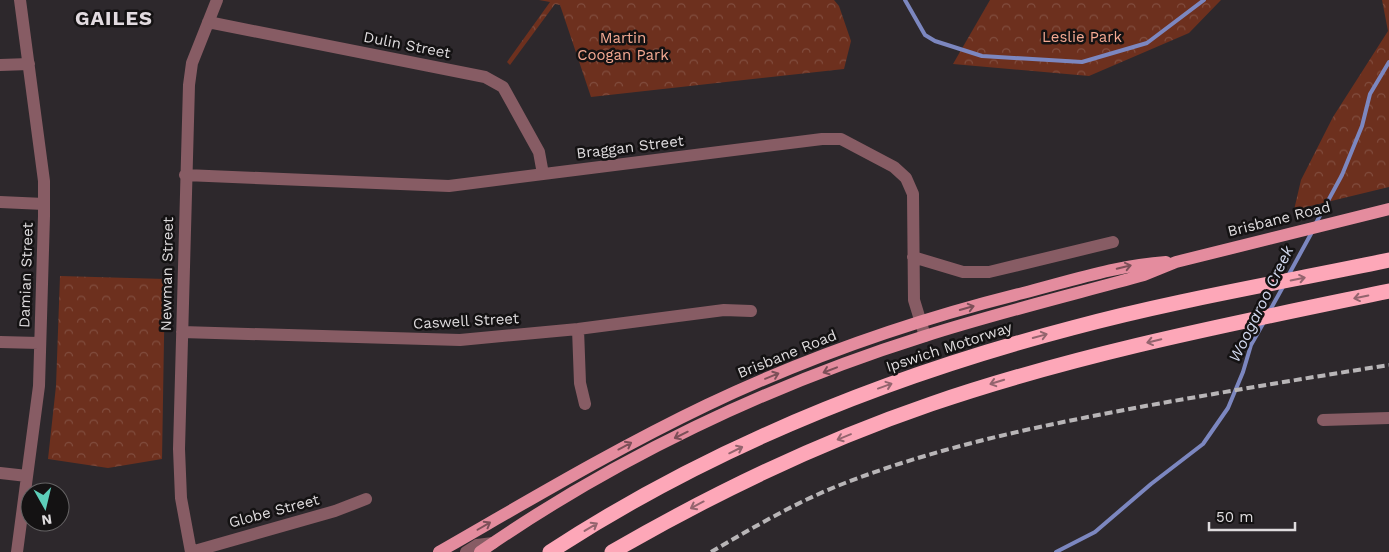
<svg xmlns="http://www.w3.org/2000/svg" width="1389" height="552" font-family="'Work Sans',sans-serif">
	<defs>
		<pattern id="park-crowns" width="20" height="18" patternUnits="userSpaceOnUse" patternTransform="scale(1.25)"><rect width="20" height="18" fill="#6d301e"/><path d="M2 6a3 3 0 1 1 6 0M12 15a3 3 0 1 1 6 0" fill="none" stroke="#814d3e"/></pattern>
	</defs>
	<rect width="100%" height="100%" fill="#2d282c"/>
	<path fill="url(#park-crowns)" d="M539,0H834L839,6L851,41L844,69L591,97L560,5L555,4L510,65L507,62L550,2Z
		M990,0H1221L1189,33L1089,76L953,64Z
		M1382,0H1389V187L1294,210L1301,180L1333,117L1388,31Z
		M60,276L165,279L162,459L108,468L48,459L56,386Z"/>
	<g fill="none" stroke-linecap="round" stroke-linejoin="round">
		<path stroke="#7c87c0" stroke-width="4" d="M905,0L925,35L935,41L982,56L1082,62L1147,43L1204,0
			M1316,223L1342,175L1362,126L1370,94L1389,62
			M1288,276L1312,232
			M1269,312L1284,285
			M1056,552L1095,532L1151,484L1203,444L1228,408L1243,372L1251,345L1264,322"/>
		<path stroke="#875c64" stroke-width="12" d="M208,22L485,77L503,87L539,152L543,174
			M0,65L29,64
			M185,175L449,186L822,139H841L894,167L906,178L913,194L914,300L925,336
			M0,202L44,204
			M913,257L963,272H989L1113,242
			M578,329L580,383L585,404
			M182,332L460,340L578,329L724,310L751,311
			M0,342L39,343
			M1323,420L1389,418
			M0,473L27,476
			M17,552L39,386L44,216V181L20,0
			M191,552L181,498L179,449L189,85L192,63L217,0
			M191,552L335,511L366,499
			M466,552L477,545L493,543"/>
		<path stroke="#e48c9e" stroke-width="12" d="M439,552C528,501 615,449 707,405C808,357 914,320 1023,293C1070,281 1118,265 1166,262
			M480,552C615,458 769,385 925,336C997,313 1071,295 1144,275L1176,262L1389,209"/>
		<path stroke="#fda7b8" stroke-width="15" d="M550,552C709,448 889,376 1072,328C1176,300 1284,282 1389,260
			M612,552C714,493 820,442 931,404C1080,353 1235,323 1389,291"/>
		<path stroke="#b8b5b7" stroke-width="4" stroke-dasharray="8 4" stroke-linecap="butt" d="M711,552C754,527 798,501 845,483C941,446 1039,426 1140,407C1223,392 1306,378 1389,365"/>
	</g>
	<defs><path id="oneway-shaft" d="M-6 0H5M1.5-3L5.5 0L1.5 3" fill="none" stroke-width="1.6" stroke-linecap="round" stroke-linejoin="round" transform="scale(1.25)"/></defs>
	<g stroke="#7c4f58">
		<use href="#oneway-shaft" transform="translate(1124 267) rotate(-14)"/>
		<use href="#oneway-shaft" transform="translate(967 308) rotate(-16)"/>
		<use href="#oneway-shaft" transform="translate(830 370) rotate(159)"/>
		<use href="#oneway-shaft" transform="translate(772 376) rotate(-22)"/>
		<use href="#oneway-shaft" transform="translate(681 435) rotate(154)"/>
		<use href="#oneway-shaft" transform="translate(625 446) rotate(-28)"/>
		<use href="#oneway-shaft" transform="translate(484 526) rotate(-30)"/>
	</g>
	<g stroke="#94646e">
		<use href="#oneway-shaft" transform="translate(1298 279) rotate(-12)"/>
		<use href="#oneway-shaft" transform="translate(1361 297) rotate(168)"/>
		<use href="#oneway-shaft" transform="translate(1040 336) rotate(-15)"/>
		<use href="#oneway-shaft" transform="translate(1154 341) rotate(167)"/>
		<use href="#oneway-shaft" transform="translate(997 382) rotate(163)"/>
		<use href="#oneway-shaft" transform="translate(885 386) rotate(-20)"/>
		<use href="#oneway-shaft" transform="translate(844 437) rotate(158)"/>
		<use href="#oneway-shaft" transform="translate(736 450) rotate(-26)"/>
		<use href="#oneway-shaft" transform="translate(697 505) rotate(152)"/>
		<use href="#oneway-shaft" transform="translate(591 527) rotate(-31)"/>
	</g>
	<g text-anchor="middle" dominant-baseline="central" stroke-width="5" stroke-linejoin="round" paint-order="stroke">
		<g font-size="15" fill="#f5aa93" stroke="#141213">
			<text x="1082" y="37">Leslie Park</text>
			<text x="623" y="38">Martin<tspan x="623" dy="17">Coogan Park</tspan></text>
		</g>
		<g font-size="15" fill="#dfdcde" stroke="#141213">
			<text transform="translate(407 45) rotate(11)">Dulin Street</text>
			<text transform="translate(630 147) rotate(-7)">Braggan Street</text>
			<text transform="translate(1279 219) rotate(-14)">Brisbane Road</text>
			<text transform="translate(167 274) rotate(-89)">Newman Street</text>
			<text transform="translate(26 275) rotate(-88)">Damian Street</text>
			<text transform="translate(466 321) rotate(-3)">Caswell Street</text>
			<text transform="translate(949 347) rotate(-18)">Ipswich Motorway</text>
			<text transform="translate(787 354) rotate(-22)">Brisbane Road</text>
			<text transform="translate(274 511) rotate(-15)">Globe Street</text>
		</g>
		<g font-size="16" font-style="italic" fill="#d1d8ee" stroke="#141213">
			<text transform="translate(1261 304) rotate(-64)">Woogaroo Creek</text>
		</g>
		<g font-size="20" font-weight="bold" letter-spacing="1" fill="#e2dbe0" stroke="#141213">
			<text x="114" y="18">GAILES</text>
		</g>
	</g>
	<g transform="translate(45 507) rotate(172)"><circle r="24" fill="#141213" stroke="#656364"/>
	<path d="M0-4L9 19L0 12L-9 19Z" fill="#5dceb9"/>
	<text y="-8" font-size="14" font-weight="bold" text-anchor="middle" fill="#dfdcde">N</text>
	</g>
	<path d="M1209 522v8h86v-8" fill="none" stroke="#dfdcde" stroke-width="2.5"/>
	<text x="1216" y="522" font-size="15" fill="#dfdcde" stroke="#141213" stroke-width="4" paint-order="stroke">50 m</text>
</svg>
